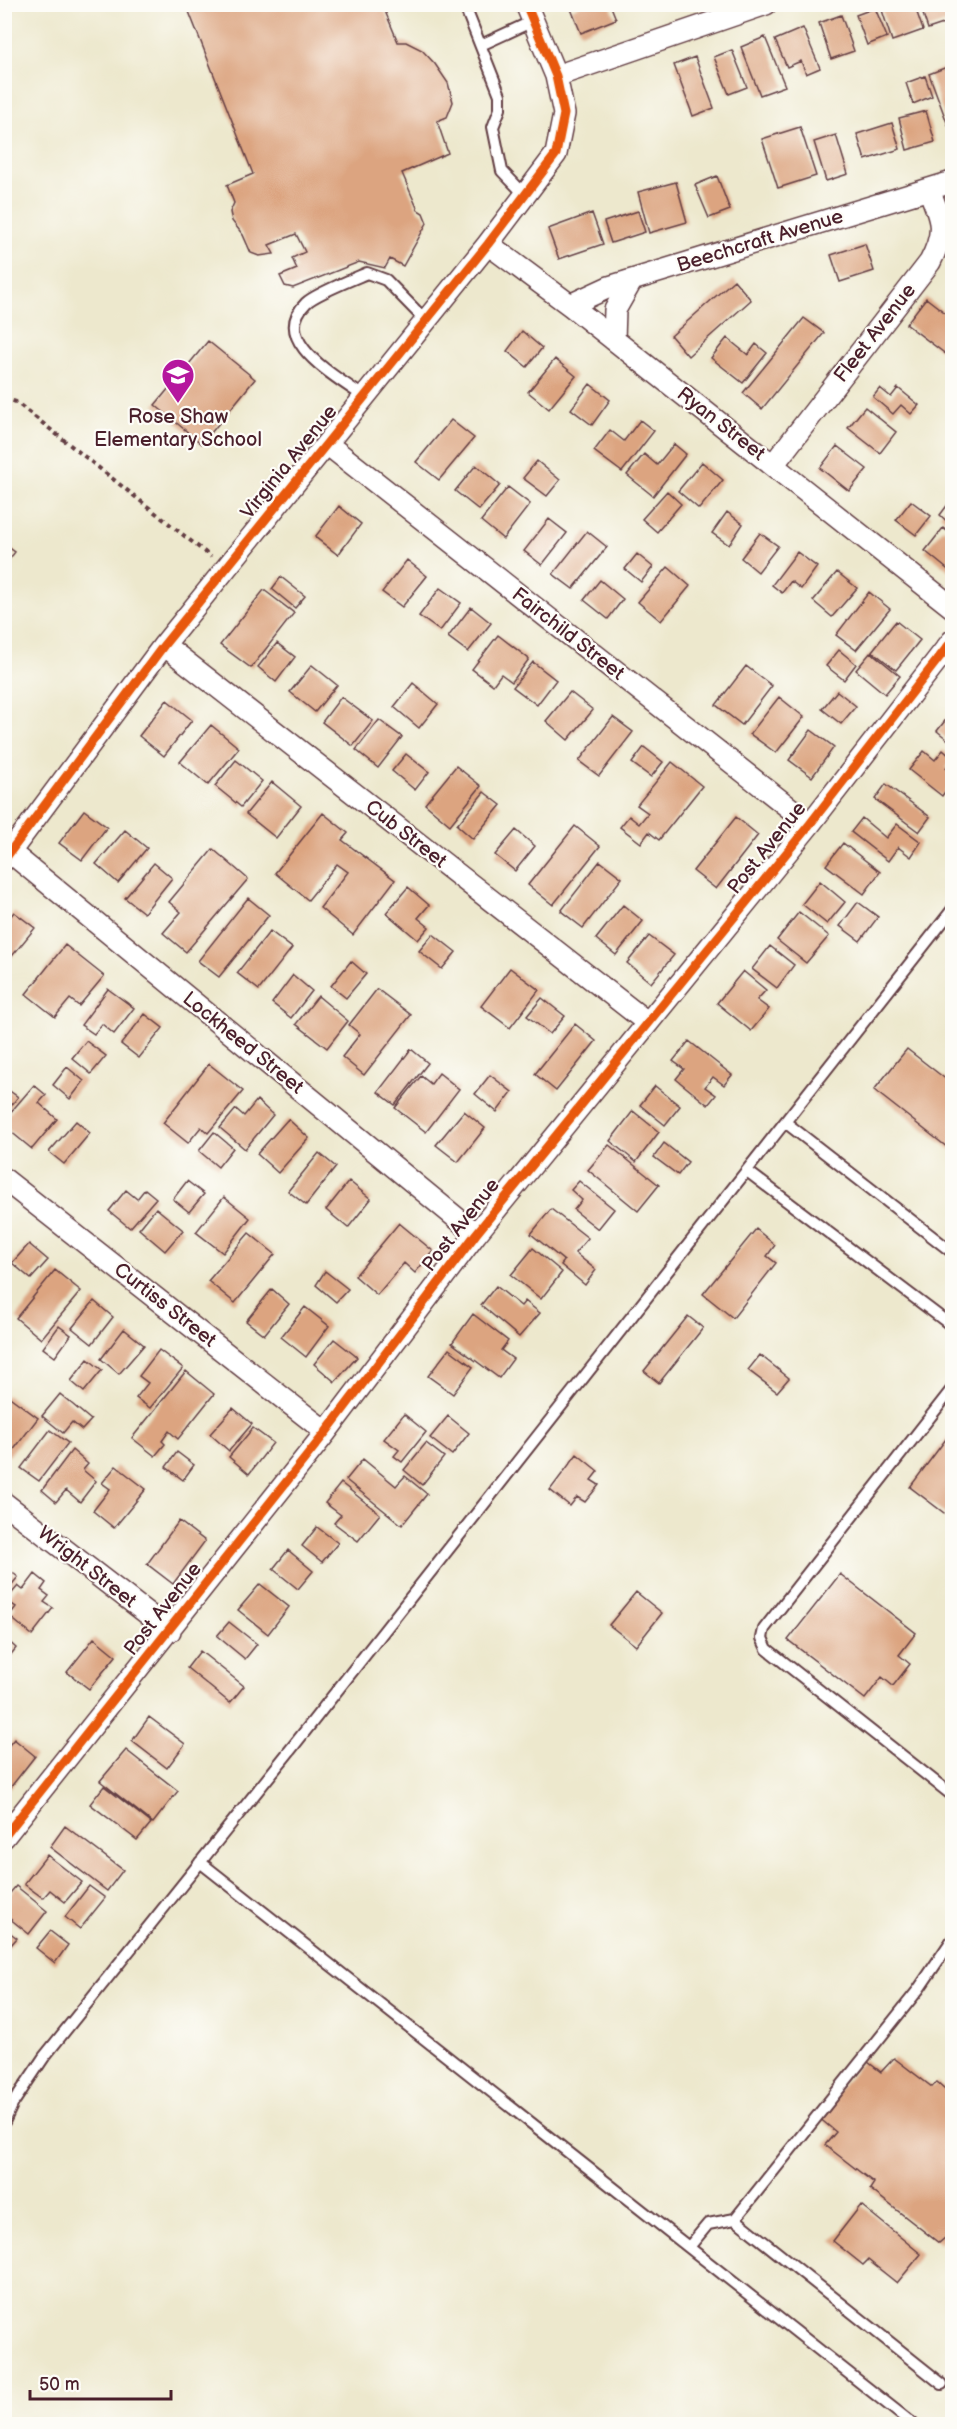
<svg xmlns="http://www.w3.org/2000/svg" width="957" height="2429" font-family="'Balsamiq Sans',sans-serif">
	<rect width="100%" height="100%" fill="#fdfcf7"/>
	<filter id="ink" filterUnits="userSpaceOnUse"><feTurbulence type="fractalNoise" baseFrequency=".0167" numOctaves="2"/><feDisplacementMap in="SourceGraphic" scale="12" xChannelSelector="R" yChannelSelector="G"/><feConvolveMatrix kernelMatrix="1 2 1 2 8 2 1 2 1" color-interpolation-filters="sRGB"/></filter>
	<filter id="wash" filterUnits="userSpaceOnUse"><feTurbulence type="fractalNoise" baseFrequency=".008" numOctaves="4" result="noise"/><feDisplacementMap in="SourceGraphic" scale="24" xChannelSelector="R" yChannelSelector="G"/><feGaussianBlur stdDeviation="1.35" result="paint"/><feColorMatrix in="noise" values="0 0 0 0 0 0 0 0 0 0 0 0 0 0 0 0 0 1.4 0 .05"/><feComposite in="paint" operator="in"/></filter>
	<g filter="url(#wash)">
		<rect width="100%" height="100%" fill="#ede8cd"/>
		<g id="blocks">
			<path fill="#dca480" d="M186,4H382L398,42H406L422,50L435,64L448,83L453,102L447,117L437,121L448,153L402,173L418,210L423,213L427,223L403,266L390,259L385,268L359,262L293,288L285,286L280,276L297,269L292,258L305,252L296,234L269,245L274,254L259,256L251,253L243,235L232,221L230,212L234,203L227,185L253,174Z
				M583,4H610L616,19L581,33L571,9Z
				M880,4H914L923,30L892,41Z
				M933,4H952V21L928,29L923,14L935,10Z
				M875,8L887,37L867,45L856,15Z
				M841,15L854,51L831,59L819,23Z
				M803,28L820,68L806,74L801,61L787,67L775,40Z
				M765,37L785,86L760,95L741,47Z
				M732,50L747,87L729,94L714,57Z
				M695,57L714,108L693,116L674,65Z
				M952,65V136L929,74Z
				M925,76L932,96L913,104L906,83Z
				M926,111L935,142L907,150L899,118Z
				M892,123L900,149L865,160L857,134Z
				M800,127L816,176L778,188L762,139Z
				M836,135L848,174L826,181L814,142Z
				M717,176L730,210L709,218L695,185Z
				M676,182L687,222L649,233L638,192Z
				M638,211L645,232L611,243L604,222Z
				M592,213L603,244L559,259L548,229Z
				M865,244L874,271L840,282L831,255Z
				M734,280L751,300L688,356L671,336Z
				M926,298L952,318V348L947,355L906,324Z
				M804,318L824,333L762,409L743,393Z
				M522,331L542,348L527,367L507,351Z
				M727,338L748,355L756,344L767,353L743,383L711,358Z
				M208,341L255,379L202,444L155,405Z
				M555,359L576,376L549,409L528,392Z
				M590,384L610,400L592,425L571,409Z
				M880,388L891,397L898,388L919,405L911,414L901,405L893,414L873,397Z
				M865,407L896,432L880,453L848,428Z
				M451,420L474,438L439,480L416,462Z
				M640,420L654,431L622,472L594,451L610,430L624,441Z
				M674,444L686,454L653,496L627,475L644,454L657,465Z
				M837,446L867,469L849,491L820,468Z
				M537,461L560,480L547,496L523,478Z
				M702,462L723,480L699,509L678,491Z
				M476,465L500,485L479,510L455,491Z
				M508,487L530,504L503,539L481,521Z
				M667,491L681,504L657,532L642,519Z
				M952,499V526L940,515Z
				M911,501L931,516L916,535L896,520Z
				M339,506L361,524L338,555L315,537Z
				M727,512L743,524L729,545L712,533Z
				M549,519L567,533L542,565L524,551Z
				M943,528L952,535V573L925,551Z
				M587,531L607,547L573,589L553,574Z
				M760,533L778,546L758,572L741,558Z
				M4,544L15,552L4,566Z
				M797,552L817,567L801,589L791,581L782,593L772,585Z
				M637,554L653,567L641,582L625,569Z
				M407,560L427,576L402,607L382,592Z
				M668,567L690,586L661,621L638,602Z
				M837,572L857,588L832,617L813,601Z
				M281,577L305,596L295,608L272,589Z
				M600,580L623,599L608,619L584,600Z
				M440,588L461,603L440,631L419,616Z
				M264,590L294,613L251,668L220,645Z
				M869,592L890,609L856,650L836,635Z
				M471,607L491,623L468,652L448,637Z
				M896,621L920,640L896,670L872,651Z
				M498,635L529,659L512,682L501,674L493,685L472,669Z
				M277,643L295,657L276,682L258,667Z
				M839,650L856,664L844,680L826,666Z
				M871,652L900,676L885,694L856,670Z
				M533,662L556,680L537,705L513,687Z
				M312,665L337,685L315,712L290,692Z
				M746,666L772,686L742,725L716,705Z
				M413,683L438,704L419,728L394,707Z
				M837,691L856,706L841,724L822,709Z
				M570,692L593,710L568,740L546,721Z
				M341,697L373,721L353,746L322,722Z
				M779,697L804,717L776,753L750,734Z
				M167,700L192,720L164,756L139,736Z
				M952,712V743L937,731Z
				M613,717L633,732L599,776L579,761Z
				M379,720L402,737L378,768L356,750Z
				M211,725L239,748L208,785L180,762Z
				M811,730L834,747L812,777L789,760Z
				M644,747L663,762L651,777L632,763Z
				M943,750L952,758L946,768L952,773V782L942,796L909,770L924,751L935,760Z
				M406,754L429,772L415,790L392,771Z
				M236,760L262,781L241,807L215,786Z
				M672,762L702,786L659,840L649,832L641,843L620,827L629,816L639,824L648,813L637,805Z
				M456,766L481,786L450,825L425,804Z
				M272,782L301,806L276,838L246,814Z
				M886,784L930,817L919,832L875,799Z
				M484,792L501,805L473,839L457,825Z
				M84,810L107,827L82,860L59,843Z
				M323,813L348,833L342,840L395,880L353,935L320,908L348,872L337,864L308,900L275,873Z
				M736,817L758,835L716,889L693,871Z
				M862,818L886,838L897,824L921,842L911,857L898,847L888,861L851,832Z
				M575,826L600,846L553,905L528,885Z
				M125,830L147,848L118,883L96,864Z
				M516,830L535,846L515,871L495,855Z
				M843,843L880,872L864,894L826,865Z
				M213,849L248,879L186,952L163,933L181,912L169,902Z
				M600,861L622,878L583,928L561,911Z
				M154,863L172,878L144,913L125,898Z
				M820,881L845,902L827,924L802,904Z
				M408,887L429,905L418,918L429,927L418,940L386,913Z
				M248,898L269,915L219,977L198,961Z
				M858,902L878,917L860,941L840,926Z
				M623,905L643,921L616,955L596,939Z
				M14,912L35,928L4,966V924Z
				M799,912L829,936L806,963L777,940Z
				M270,931L292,948L259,990L237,973Z
				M433,934L456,952L442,969L419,951Z
				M649,936L674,955L651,983L627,963Z
				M65,945L104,976L79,1006L70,999L55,1017L26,994Z
				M770,946L794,965L777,988L752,969Z
				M351,961L366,974L346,998L331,986Z
				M510,968L539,990L510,1028L481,1006Z
				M743,971L766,990L757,1000L769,1009L751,1031L717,1003Z
				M293,975L312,991L291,1018L272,1003Z
				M108,989L134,1008L114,1034L102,1024L94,1034L81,1025Z
				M377,989L411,1015L364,1075L342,1057L360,1034L349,1025Z
				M318,996L348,1021L327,1048L296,1024Z
				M542,998L565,1016L550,1034L527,1016Z
				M145,1014L163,1028L139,1058L121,1044Z
				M575,1024L596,1041L556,1091L535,1074Z
				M86,1041L106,1056L91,1074L72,1058Z
				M689,1041L732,1075L724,1085L713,1077L705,1087L716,1095L708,1105L676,1079L684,1069L673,1061Z
				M411,1049L428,1063L395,1105L378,1092Z
				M907,1049L952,1084V1151L874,1090Z
				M209,1064L243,1091L208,1133L201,1127L188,1143L163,1123Z
				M67,1067L84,1081L70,1099L53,1085Z
				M439,1073L459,1089L426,1132L395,1108L421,1076L431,1084Z
				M490,1075L512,1092L497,1112L475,1094Z
				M34,1085L46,1095L39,1103L57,1119L32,1149L4,1126V1120Z
				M655,1086L680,1106L665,1125L640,1105Z
				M4,1087L18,1097L4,1115Z
				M257,1100L273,1115L245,1149L220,1128L236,1109L244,1116Z
				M464,1111L485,1128L458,1162L436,1145Z
				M633,1111L659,1132L636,1162L610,1141Z
				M288,1119L309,1138L278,1173L257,1154Z
				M76,1121L90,1133L64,1164L49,1152Z
				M214,1132L233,1148L218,1167L199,1151Z
				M664,1143L688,1162L678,1175L654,1157Z
				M609,1145L659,1185L638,1211L588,1170Z
				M319,1153L336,1167L306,1205L288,1191Z
				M187,1181L204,1194L189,1212L173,1199Z
				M349,1181L371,1199L348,1228L326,1210Z
				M579,1181L614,1209L598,1229L574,1210L582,1200L571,1190Z
				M145,1189L156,1198L130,1228L109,1211L126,1190L137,1199Z
				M224,1197L250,1218L223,1253L196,1232Z
				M156,1208L183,1230L165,1251L139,1229Z
				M551,1209L588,1238L575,1253L596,1270L585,1285L561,1265L564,1261L531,1234Z
				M399,1223L433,1251L415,1273L404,1263L377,1295L355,1276Z
				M756,1229L775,1245L767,1256L776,1263L733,1318L703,1294Z
				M249,1233L275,1254L235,1303L208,1281Z
				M29,1244L48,1260L31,1279L12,1263Z
				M533,1248L562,1272L541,1299L511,1275Z
				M55,1270L81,1291L41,1339L16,1318Z
				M325,1271L348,1289L336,1302L316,1285Z
				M496,1286L521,1306L525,1301L540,1313L519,1337L481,1305Z
				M272,1289L289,1304L264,1335L246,1321Z
				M94,1301L113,1317L92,1344L72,1328Z
				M305,1307L329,1326L306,1357L281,1337Z
				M473,1314L508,1341L501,1350L513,1359L499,1378L452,1343Z
				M688,1316L703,1328L659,1383L644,1371Z
				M59,1326L71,1335L55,1357L43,1348Z
				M124,1329L144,1345L119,1374L101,1359Z
				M334,1339L357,1357L335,1382L314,1364Z
				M449,1349L473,1367L453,1394L428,1376Z
				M159,1350L183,1368L150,1408L136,1398L148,1383L139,1376Z
				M760,1355L789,1378L777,1392L748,1370Z
				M88,1359L102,1370L84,1392L71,1381Z
				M186,1371L214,1394L178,1439L169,1431L162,1441L165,1444L155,1456L132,1438Z
				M60,1394L91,1420L82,1430L72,1422L63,1433L42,1416Z
				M7,1395L38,1418L9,1456L4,1453V1398Z
				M233,1408L252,1424L229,1451L210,1434Z
				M404,1414L426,1432L402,1462L394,1456L399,1450L384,1439Z
				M448,1416L469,1433L452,1455L430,1438Z
				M253,1428L273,1443L249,1474L229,1457Z
				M50,1430L68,1443L39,1481L21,1468Z
				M952,1431V1519L910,1487Z
				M426,1443L444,1457L422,1485L404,1470Z
				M72,1450L88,1464L83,1470L96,1481L80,1502L66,1490L56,1502L42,1490Z
				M177,1452L194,1465L183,1480L166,1467Z
				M577,1454L598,1471L591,1480L599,1485L585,1502L577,1497L570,1506L550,1490Z
				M363,1459L396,1486L405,1476L427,1494L402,1525L346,1480Z
				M116,1466L146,1489L114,1528L93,1511L110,1489L102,1483Z
				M341,1483L380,1514L358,1541L334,1523L341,1515L325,1503Z
				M179,1521L205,1541L173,1584L147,1564Z
				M317,1527L338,1543L322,1562L302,1546Z
				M288,1550L313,1571L298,1589L273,1569Z
				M4,1566L18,1577L4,1594Z
				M35,1574L46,1583L41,1590L49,1596L44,1602L53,1608L32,1635L9,1616L16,1607L6,1600L18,1586L23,1590Z
				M840,1574L916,1633L899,1655L910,1664L893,1686L882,1677L865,1699L788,1640Z
				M260,1584L289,1607L268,1634L238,1610Z
				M636,1592L662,1613L636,1646L609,1625Z
				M229,1622L257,1644L245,1659L217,1636Z
				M5,1638L16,1648L5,1662Z
				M94,1638L116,1656L89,1689L67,1672Z
				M200,1651L244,1686L230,1703L187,1668Z
				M149,1717L185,1744L167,1768L132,1741Z
				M14,1739L35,1756L10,1788L4,1784V1751Z
				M126,1750L178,1791L153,1823L100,1781Z
				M104,1786L151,1823L137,1840L90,1804Z
				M65,1826L123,1870L107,1891L50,1847Z
				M47,1855L82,1882L65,1902L50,1890L43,1898L24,1884Z
				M16,1886L47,1911L29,1934L4,1914V1900Z
				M89,1886L105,1898L80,1929L65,1917Z
				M4,1928L17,1938L4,1953Z
				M50,1931L68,1945L55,1963L36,1948Z
				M894,2058L932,2087L937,2082L952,2095V2244L945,2238L939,2243L870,2189L874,2183L825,2145L836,2132L818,2117L864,2059L881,2072Z
				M861,2205L921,2254L897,2283L868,2260L863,2265L833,2241Z"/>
		</g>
	</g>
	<g filter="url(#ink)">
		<use href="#blocks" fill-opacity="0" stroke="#623d43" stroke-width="1.5"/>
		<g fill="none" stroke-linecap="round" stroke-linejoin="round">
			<defs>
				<path id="service" d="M464,4L500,95V109L493,127L502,171L525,195
					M481,45L533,21
					M364,397C338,377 268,341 306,303C315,294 353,279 367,273L386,280L426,321
					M785,1122L952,1252
					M747,1171L952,1326
					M952,1389L764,1629L762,1638L767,1649L952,1795
					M200,1862L913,2424
					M4,2122L13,2103L44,2057L291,1749L952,910
					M735,2219L942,2384
					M689,2247L708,2224L735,2219L918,1990L952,1940"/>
				<path id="minor" d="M556,76L766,4
					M488,244L570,305L952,607
					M570,305L609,287L952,182
					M614,340L615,310L632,280
					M327,444L810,824
					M773,465L930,262C946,231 942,221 929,190
					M164,645L648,1023
					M10,852L476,1234
					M4,860L164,645L488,244L556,154L564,114L556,76L526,4
					M4,1179L326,1432
					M4,1503L170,1631
					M4,1837L326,1432L476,1234L810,824L952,641"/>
			</defs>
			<use href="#service" stroke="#623d43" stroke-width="14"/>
			<use href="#minor" stroke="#623d43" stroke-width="24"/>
			<path stroke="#623d43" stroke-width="4" stroke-dasharray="4.5 4.5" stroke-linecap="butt" d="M4,398L16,402L211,557"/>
			<use href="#service" stroke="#fff" stroke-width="10"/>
			<use href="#minor" stroke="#fff" stroke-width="21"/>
			<defs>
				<path id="cycleway" d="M4,860L164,645L488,244L556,154L564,114L556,76L526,4
					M4,1837L326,1432L476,1234L810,824L952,641"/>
			</defs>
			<use href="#cycleway" stroke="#fdfcf7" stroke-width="13"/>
			<use href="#cycleway" stroke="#e8590c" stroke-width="9"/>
		</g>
	</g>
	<defs>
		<symbol id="school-pin" viewBox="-11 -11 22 30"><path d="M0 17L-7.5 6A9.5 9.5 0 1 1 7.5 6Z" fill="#b5179e" stroke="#fdfcf7"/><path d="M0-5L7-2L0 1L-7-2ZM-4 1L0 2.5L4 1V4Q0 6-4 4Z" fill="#fff"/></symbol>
	</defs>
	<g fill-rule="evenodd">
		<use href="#school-pin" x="159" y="356" width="38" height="52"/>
	</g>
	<g text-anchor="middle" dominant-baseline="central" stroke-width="4.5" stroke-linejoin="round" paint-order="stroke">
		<g font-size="20" fill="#4a1f2b" stroke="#fdfcf7">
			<text transform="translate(760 241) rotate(-17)">Beechcraft Avenue</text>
			<text transform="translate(875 333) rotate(-52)">Fleet Avenue</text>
			<text transform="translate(721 424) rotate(38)">Ryan Street</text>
			<text transform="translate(289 462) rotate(-51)">Virginia Avenue</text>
			<text transform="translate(568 634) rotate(38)">Fairchild Street</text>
			<text transform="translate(406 834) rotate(38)">Cub Street</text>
			<text transform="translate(767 848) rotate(-51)">Post Avenue</text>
			<text transform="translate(243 1043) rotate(39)">Lockheed Street</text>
			<text transform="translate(461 1225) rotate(-52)">Post Avenue</text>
			<text transform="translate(165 1305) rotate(38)">Curtiss Street</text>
			<text transform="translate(87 1567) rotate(38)">Wright Street</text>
			<text transform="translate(163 1609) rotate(-52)">Post Avenue</text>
		</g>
		<g font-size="20" fill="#4a1f2b" stroke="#fdfcf7">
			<text x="178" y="417">Rose Shaw<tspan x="178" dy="23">Elementary School</tspan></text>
		</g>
	</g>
	<rect width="957" height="2429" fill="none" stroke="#fdfcf7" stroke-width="24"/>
	<path d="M30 2390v9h141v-9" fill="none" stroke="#4a1f2b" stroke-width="3"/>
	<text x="39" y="2390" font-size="18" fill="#4a1f2b" stroke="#fdfcf7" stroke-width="4.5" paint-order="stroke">50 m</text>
</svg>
